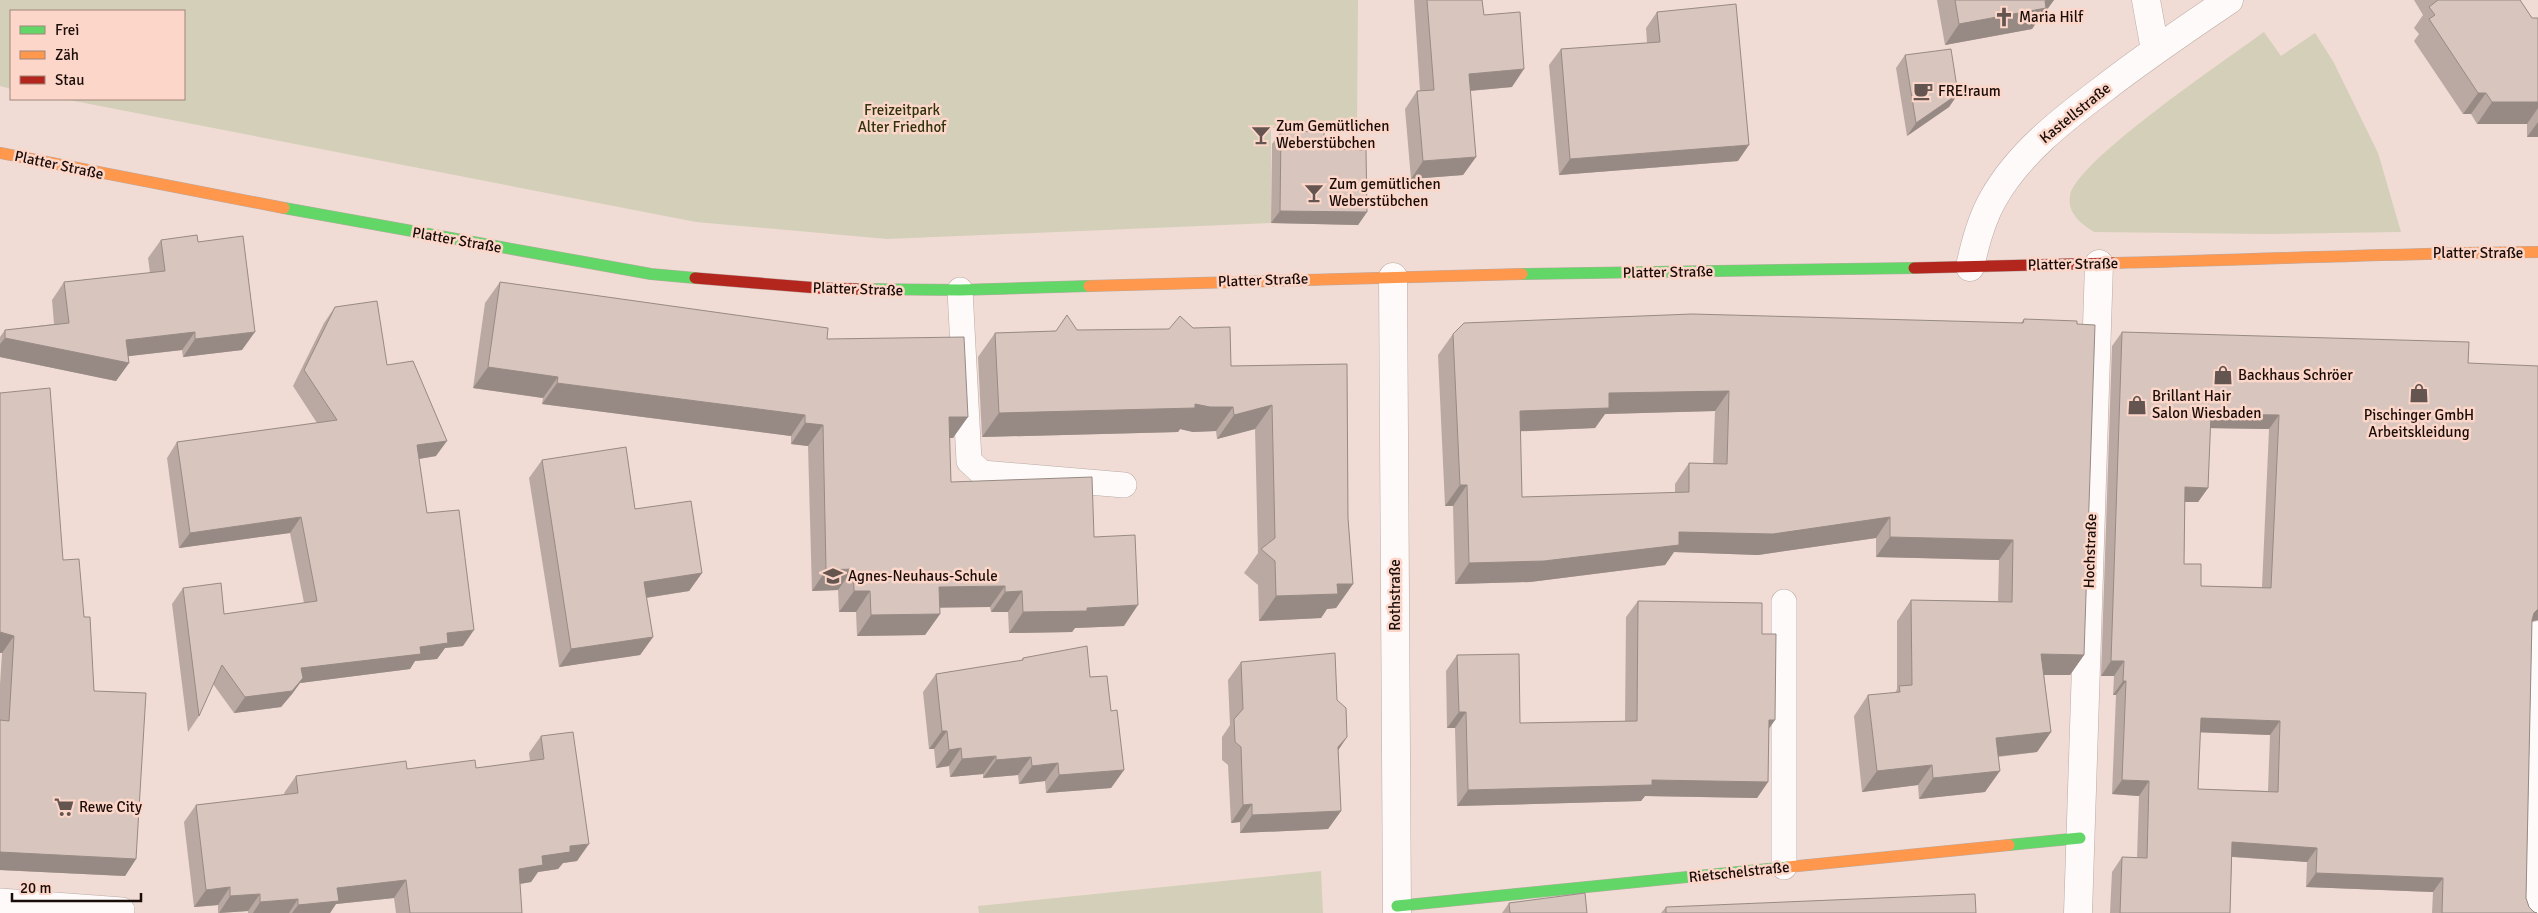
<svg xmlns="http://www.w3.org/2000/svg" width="2538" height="913" font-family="Signika,sans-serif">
	<rect width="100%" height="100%" fill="#f0dcd4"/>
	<path fill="#d4cfb8" d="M0,0H1358L1357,129L1271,128V223L887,239L696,222L64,99H184V11H11V89L0,86Z
		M2264,32L2281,56L2315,33L2333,61L2378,153L2401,232L2267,234L2094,232C2081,224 2067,213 2070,196C2074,162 2230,57 2264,32Z
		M1321,871L1323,913H979L978,906Z"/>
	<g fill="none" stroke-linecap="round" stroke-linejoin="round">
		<defs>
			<path id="lane" d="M960,290L969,461L982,473L1124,485
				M1784,867V602
				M0,901L122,910"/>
			<path id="street" d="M2146,0L2155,50
				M1970,267C1975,243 1981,220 1993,199C2018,154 2062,120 2102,90C2143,58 2186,29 2229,0
				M1393,277L1397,913
				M2078,913L2099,264
				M2532,913L2538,635"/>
			<path id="fast" d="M284,208L651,274L695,278
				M1522,274L1914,268
				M857,289L960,290L1089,286
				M2009,845L2080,838
				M1397,906L1788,867"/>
			<path id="slow" d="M0,153L284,208
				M2113,263C2255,260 2396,253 2538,252
				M1089,286L1522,274
				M1788,867L2009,845"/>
			<path id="jam" d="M1914,268L2113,263
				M695,278L818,288L857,289"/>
		</defs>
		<use href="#lane" stroke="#baaaa4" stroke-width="26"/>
		<use href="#street" stroke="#baaaa4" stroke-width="29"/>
		<use href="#fast" stroke="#baaaa4" stroke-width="12"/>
		<use href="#slow" stroke="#baaaa4" stroke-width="12"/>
		<use href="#jam" stroke="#baaaa4" stroke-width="12"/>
		<use href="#lane" stroke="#fdfaf9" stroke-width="25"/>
		<use href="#street" stroke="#fdfaf9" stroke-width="28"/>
		<use href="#fast" stroke="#63d668" stroke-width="11"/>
		<use href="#slow" stroke="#ff974d" stroke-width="11"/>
		<use href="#jam" stroke="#b3261e" stroke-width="11"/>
	</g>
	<path fill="#baa9a3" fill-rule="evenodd" d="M1414,0H1482L1484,15L1512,87L1470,91L1476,157L1463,175L1411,179L1405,109L1417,91H1420Z
		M1937,0H2054L2040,19L2038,20L2032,29L1945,45Z
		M2414,0H2520L2532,18H2538V137H2527V124H2477L2471,114H2463L2414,41L2419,34L2414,28L2423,15Z
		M1657,12L1738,161L1559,175L1549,65L1561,49L1647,43L1646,28Z
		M1905,55L1958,94L1949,107L1907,136L1896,68Z
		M1281,131L1324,149L1367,212L1358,225L1271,223L1272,144Z
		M161,240L198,242L242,350L183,357L182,350L128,356L129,363L116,381L0,357V337L5,330L54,324L52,300L64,282L150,273L148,258Z
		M500,282L827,339L953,438H949L951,482L1094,537L1124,626L1075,628L1072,632L1009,633L1008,612H991L990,607H940V614L925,635L857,636L856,612H839L838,590L812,591L808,446L791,444V436L542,404L543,398L473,388L485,303Z
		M335,307L387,365L436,456L419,459L427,513L463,646L445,648L437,659L415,661L410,669L300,683L292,694L281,707L234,713L213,684L199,716L188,732L172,604L183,588L224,614L304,603L290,533L179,548L167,458L177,442L317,423L293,386L324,323Z
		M2024,319L2084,655L2070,675H2044L2051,732L2037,752L1998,757L1985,792L1919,799L1918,785L1862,792L1854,716L1868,695L1895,693L1897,689V621L1911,600L1998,601L1999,560L1876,557V538L1758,555L1674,552L1665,565L1530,582L1455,584L1453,506H1445L1438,355L1453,334L2021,323ZM1715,411L1713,464L1689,463L1675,484V493L1522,497L1520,431L1595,428L1605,414Z
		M1077,330L1231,366L1347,364L1348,518L1353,584L1336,608L1327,609L1321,618L1259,621L1258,585L1244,573L1258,553L1255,429L1217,439L1216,431L1193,432L1180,429L1178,432L982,437L978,357L995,333Z
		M2122,332L2468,363L2538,620L2532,621L2526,898L2529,907L2534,912L2537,913H2432L2433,892L2306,887L2307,862L2232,857L2230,913H2110L2112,872L2122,857L2137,858L2139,796L2112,794L2116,695H2113L2114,676H2101L2112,346ZM2210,428L2269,429L2262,587L2201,586L2184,564L2185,502H2198L2208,488ZM2200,732L2270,735L2268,791L2198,789Z
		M0,393L63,560L84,617L94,691L136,859L125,876L0,870V684L2,653H0Z
		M542,460L635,509L702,573L689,591L646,598L653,637L640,655L559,667L529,478Z
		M1638,601L1762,634L1769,729L1768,782L1757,798L1645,796L1641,801L1457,806L1455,728H1447L1446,671L1457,655L1520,723L1625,721L1626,617Z
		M1023,658L1090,677L1111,711L1124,770L1111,788L1046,793L1045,781L1019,784L1018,775L983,778V774L950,777L949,766L936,768L934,749H929L923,692L936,674L1021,661Z
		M1241,662L1347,737L1338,750L1341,811L1328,829L1240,833V822L1231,823L1228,765L1222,760V737L1230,725L1228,680Z
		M541,736L577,861L563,863L558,869L538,872L531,882L520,884L522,913H396L394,898L336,904L330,913H248V911L218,913V905L194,907L184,822L196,805L285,795L284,793L296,776L407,769L476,768L530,761L529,753Z
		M1509,903L1587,913H1502Z
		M1666,907L1976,913H1661Z"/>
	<path fill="#978a84" d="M2038,0H2054L2040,19L2038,20L2032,29L1945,45L1959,24Z
		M1524,69L1512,87L1456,92L1469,74Z
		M2478,93H2486L2471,114H2463Z
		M1958,94L1949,107L1907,136L1916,123Z
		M2492,102H2538V108L2527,124H2477Z
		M2538,122V137H2527Z
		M1749,145L1738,161L1559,175L1570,159Z
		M1476,157L1463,175L1411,179L1423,161Z
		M1280,211L1367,212L1358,225L1271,223Z
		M195,332L182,350L113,358L126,340Z
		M255,332L242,350L183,357L195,339Z
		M5,338L129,363L116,381L0,357V344Z
		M488,367L558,377L543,398L473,388Z
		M557,383L805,415L791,436L542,404Z
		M1729,391L1715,411L1605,414L1595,428L1505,432L1520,411L1609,393Z
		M1195,404L1233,407L1216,431L1193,432L1180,429L1178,432L982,437L999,413Z
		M1272,405L1255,429L1217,439L1234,415Z
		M2211,414L2279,415L2269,429L2201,428Z
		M949,417H968L953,438H934Z
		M805,423L823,425L808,446L791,444Z
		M447,441L436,456L406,461L417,445Z
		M1460,485H1467L1453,506H1445Z
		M2185,487L2208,488L2198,502H2175Z
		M301,517L290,533L179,548L190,533Z
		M1890,517L1876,538L1758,555L1674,552L1665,565L1530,582L1455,584L1469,563L1679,532Z
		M1890,537L2013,540L1999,560L1876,557Z
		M853,569L838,590L812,591L826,570Z
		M702,573L689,591L631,600L644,582Z
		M1337,584H1353L1336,608L1327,609L1321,618L1259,621L1276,596Z
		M1005,586L990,607L925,608L939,587Z
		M854,591H870L856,612H839Z
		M1022,591L1008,612H991L1005,592Z
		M1138,605L1124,626L1075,628L1072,632L1009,633L1023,612L1087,608Z
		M2538,609V620L2530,622L2534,613Z
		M940,614L925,635L857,636L871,615Z
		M474,630L463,646L445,648L437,659L415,661L410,669L300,683L292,694L281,707L234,713L245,697L301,668L447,633Z
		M0,632L14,636L2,653H0Z
		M653,637L640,655L559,667L571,649Z
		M2041,654L2084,655L2070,675H2027Z
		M2111,661H2124L2114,676H2101Z
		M2123,681H2126L2116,695H2113Z
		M1459,712H1466L1455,728H1447Z
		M2201,718L2280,721L2270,735L2191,732Z
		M1769,720H1775L1764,736Z
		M942,731H947L934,749H929Z
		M2051,732L2037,752L1982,758L1996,738Z
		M1347,737L1335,755L1338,747Z
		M961,748L949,766L936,768L949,750Z
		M996,756L983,774L950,777L962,759Z
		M1031,757L1018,775L983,778L996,760Z
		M1058,763L1045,781L1019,784L1032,766Z
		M1932,765L1918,785L1862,792L1877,771Z
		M1124,770L1111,788L1046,793L1059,775Z
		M2000,771L1985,792L1919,799L1933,778Z
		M1652,780L1768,782L1757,798L1645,796L1641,801L1457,806L1468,790Z
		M2122,780L2149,781L2139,796L2112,794Z
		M1252,804L1240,822L1231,823L1243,805Z
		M1341,811L1328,829L1240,833L1252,815Z
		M2232,842L2317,848L2307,862L2222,856Z
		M589,844L577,861L563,863L558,869L538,872L531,882L506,886L519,869L542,856L570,846Z
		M0,852L136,859L125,876L0,870Z
		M2316,873L2443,878L2433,892L2306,887Z
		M406,880L394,898L336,904L330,913H292L298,905L337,888Z
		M230,887L218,905L194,907L206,890Z
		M260,894L248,911L219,913L230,896Z
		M298,899L289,913H253L260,902Z"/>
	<path fill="#d8c5bd" stroke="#978a84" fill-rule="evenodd" d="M1427,0H1482L1484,15L1520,12L1524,69L1469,74L1476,157L1423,161L1417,91L1434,90Z
		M1955,0H2048L2045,1L2046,8L1959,24Z
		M2438,0H2520L2532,18H2538V102H2492L2486,93H2478L2429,19L2435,15L2429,7Z
		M1736,4L1749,145L1570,159L1561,49L1660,42L1657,12Z
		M1951,49L1958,94L1916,123L1905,55Z
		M1281,131L1324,132V149L1366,150L1367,212L1280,211Z
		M197,235L198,242L243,236L255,332L195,339V332L126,340L129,363L5,338V330L69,323L64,282L165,271L161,240Z
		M500,282L828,328L827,339L964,337L968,417H949L951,482L1092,477L1094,537L1135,535L1138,605L1087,608V611L1023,612L1022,591L1005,592V586L939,587L940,614L871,615L870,591H854L853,569L826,570L823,425L805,423V415L557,383L558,377L488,367Z
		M377,301L387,365L413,361L447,441L417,445L427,513L459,510L474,630L447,633L448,643L420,647L421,654L301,668L303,678L292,691L245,697L222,665L199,716L183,588L221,583L224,614L317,601L301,517L190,533L177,442L337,420L304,370L335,307Z
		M1692,314L2023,323L2024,319L2077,321V324L2095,325L2084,655L2041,654L2051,732L1996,738L2000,771L1933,778L1932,765L1877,771L1868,695L1900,692L1899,686L1912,685L1911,600L2012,602L2013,540L1890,537V517L1773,534L1679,532V545L1544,561L1469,563L1467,485H1460L1453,334L1464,323ZM1729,391L1727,464L1689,463V492L1522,497L1520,411L1609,408V393Z
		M1067,315L1077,330L1169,329L1180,316L1193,328L1230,327L1231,366L1347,364L1348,518L1353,584H1337L1338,594L1276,596L1275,561L1261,549L1275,538L1272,405L1234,415L1233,407H1210L1195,404V408L999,413L995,333L1056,331Z
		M2122,332L2469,342L2468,363L2538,366V609L2534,613L2532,620L2526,898L2529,907L2534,912L2537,913H2442L2443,878L2316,873L2317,848L2232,842L2230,913H2120L2122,857L2147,858L2149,781L2122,780L2126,681H2123L2124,661H2111ZM2211,414L2279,415L2271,588L2201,586V564H2184L2185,487L2208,488ZM2201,718L2280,721L2278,792L2198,789Z
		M50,388L63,560L79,559L84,617H90L94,691L146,693L136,859L0,852V720L9,721L14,636L0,632V393Z
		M626,447L635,509L691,501L702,573L644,582L653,637L571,649L542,460Z
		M1638,601L1762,603V634H1776L1775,720H1769L1768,782L1652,780V785L1468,790L1466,712H1459L1457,655L1519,654L1520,723L1637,721Z
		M1087,646L1090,677L1107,676L1111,711L1117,710L1124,770L1059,775L1058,763L1032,766L1031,757L996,760V756L962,759L961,748L949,750L947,731H942L936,674L1023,660V658Z
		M1335,653L1337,700L1346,708L1347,737L1338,747L1341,811L1252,815V804L1243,805L1241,747L1235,742L1234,719L1243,709L1241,662Z
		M573,732L589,844L570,846V852L542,856L543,865L519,869L522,913H410L406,880L337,888L339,901L298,905V899L260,902V894L230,896V887L206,890L196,805L298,793L296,776L406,761L407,769L475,760L476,768L544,759L541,736Z
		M1585,893L1587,913H1510L1509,903Z
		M1975,894L1976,913H1666V907Z"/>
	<defs>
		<symbol id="church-bare" viewBox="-9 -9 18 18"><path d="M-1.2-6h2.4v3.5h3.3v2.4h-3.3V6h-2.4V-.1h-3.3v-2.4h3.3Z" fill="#655550" stroke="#fcd6c8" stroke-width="2.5" paint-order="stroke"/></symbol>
		<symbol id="cafe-bare" viewBox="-9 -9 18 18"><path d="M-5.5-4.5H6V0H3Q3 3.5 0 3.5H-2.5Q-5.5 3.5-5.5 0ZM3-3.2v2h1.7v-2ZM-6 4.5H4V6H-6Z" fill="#655550" stroke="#fcd6c8" stroke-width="2.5" paint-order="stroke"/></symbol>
		<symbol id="bar-bare" viewBox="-9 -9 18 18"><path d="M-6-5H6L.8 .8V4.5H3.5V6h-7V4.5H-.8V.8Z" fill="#655550" stroke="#fcd6c8" stroke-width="2.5" paint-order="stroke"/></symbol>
		<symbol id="shop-bare" viewBox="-9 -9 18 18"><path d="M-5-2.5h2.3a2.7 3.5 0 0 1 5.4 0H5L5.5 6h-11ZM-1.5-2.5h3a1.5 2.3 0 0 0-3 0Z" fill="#655550" stroke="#fcd6c8" stroke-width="2.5" paint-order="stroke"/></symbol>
		<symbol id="school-bare" viewBox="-9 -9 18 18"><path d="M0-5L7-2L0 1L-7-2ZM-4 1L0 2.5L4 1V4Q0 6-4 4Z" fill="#655550" stroke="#fcd6c8" stroke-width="2.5" paint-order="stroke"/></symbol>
		<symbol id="supermarket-bare" viewBox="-9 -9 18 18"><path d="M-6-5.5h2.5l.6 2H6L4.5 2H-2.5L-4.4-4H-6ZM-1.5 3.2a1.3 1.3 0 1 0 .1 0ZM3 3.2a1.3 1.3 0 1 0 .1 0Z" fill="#655550" stroke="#fcd6c8" stroke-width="2.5" paint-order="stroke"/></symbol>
	</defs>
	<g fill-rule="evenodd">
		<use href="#church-bare" x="1990" y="3" width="28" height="28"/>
		<use href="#cafe-bare" x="1909" y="77" width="28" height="28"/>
		<use href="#bar-bare" x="1247" y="121" width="28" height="28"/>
		<use href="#bar-bare" x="1300" y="179" width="28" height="28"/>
		<use href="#shop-bare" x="2209" y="361" width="28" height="28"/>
		<use href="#shop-bare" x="2405" y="379" width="28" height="28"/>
		<use href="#shop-bare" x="2123" y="391" width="28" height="28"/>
		<use href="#school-bare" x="819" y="562" width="28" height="28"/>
		<use href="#supermarket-bare" x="50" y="793" width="28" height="28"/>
	</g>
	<g text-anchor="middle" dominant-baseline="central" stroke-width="5" stroke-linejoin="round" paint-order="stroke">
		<g font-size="15" fill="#1a0d09" stroke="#fcd6c8" text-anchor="start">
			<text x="2019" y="17">Maria Hilf</text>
			<text x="1938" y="91">FRE!raum</text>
			<text x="1276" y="126">Zum Gemütlichen<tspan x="1276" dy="17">Weberstübchen</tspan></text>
			<text x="1329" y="184">Zum gemütlichen<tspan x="1329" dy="17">Weberstübchen</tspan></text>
			<text x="2238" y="375">Backhaus Schröer</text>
			<text x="2152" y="396">Brillant Hair<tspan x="2152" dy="17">Salon Wiesbaden</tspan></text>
			<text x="2419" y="415" text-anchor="middle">Pischinger GmbH<tspan x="2419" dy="17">Arbeitskleidung</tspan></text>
			<text x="848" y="576">Agnes-Neuhaus-Schule</text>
			<text x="79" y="807">Rewe City</text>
		</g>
		<g font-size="15" fill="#2e330c" stroke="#fcd6c8">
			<text x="902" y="110">Freizeitpark<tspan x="902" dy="17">Alter Friedhof</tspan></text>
		</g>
		<g font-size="15" fill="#1a0d09" stroke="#fcd6c8">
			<text transform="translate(2075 113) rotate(-39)">Kastellstraße</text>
			<text transform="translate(59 165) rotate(12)">Platter Straße</text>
			<text transform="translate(457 240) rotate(10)">Platter Straße</text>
			<text x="2478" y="253">Platter Straße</text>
			<text transform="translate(2073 264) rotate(-1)">Platter Straße</text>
			<text transform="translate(1668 272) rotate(-1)">Platter Straße</text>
			<text transform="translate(1263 280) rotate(-2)">Platter Straße</text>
			<text transform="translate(858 289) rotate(2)">Platter Straße</text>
			<text transform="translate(2090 551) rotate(-88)">Hochstraße</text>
			<text transform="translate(1395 595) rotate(-90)">Rothstraße</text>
			<text transform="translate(1739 872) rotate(-6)">Rietschelstraße</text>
		</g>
	</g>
	<rect x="10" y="10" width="175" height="90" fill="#fcd6c8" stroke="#a2867c"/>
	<rect x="20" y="26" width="25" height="8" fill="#63d668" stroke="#a2867c"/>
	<text x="55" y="35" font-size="15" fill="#1a0d09">Frei</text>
	<rect x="20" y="51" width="25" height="8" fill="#ff974d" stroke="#a2867c"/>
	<text x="55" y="60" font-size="15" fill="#1a0d09">Zäh</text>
	<rect x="20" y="76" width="25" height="8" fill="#b3261e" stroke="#a2867c"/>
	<text x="55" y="85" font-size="15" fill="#1a0d09">Stau</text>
	<path d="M12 893v8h129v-8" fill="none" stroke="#1a0d09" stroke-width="2.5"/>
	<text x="20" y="893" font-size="15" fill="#1a0d09" stroke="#fcd6c8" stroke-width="4" paint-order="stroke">20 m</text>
</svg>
